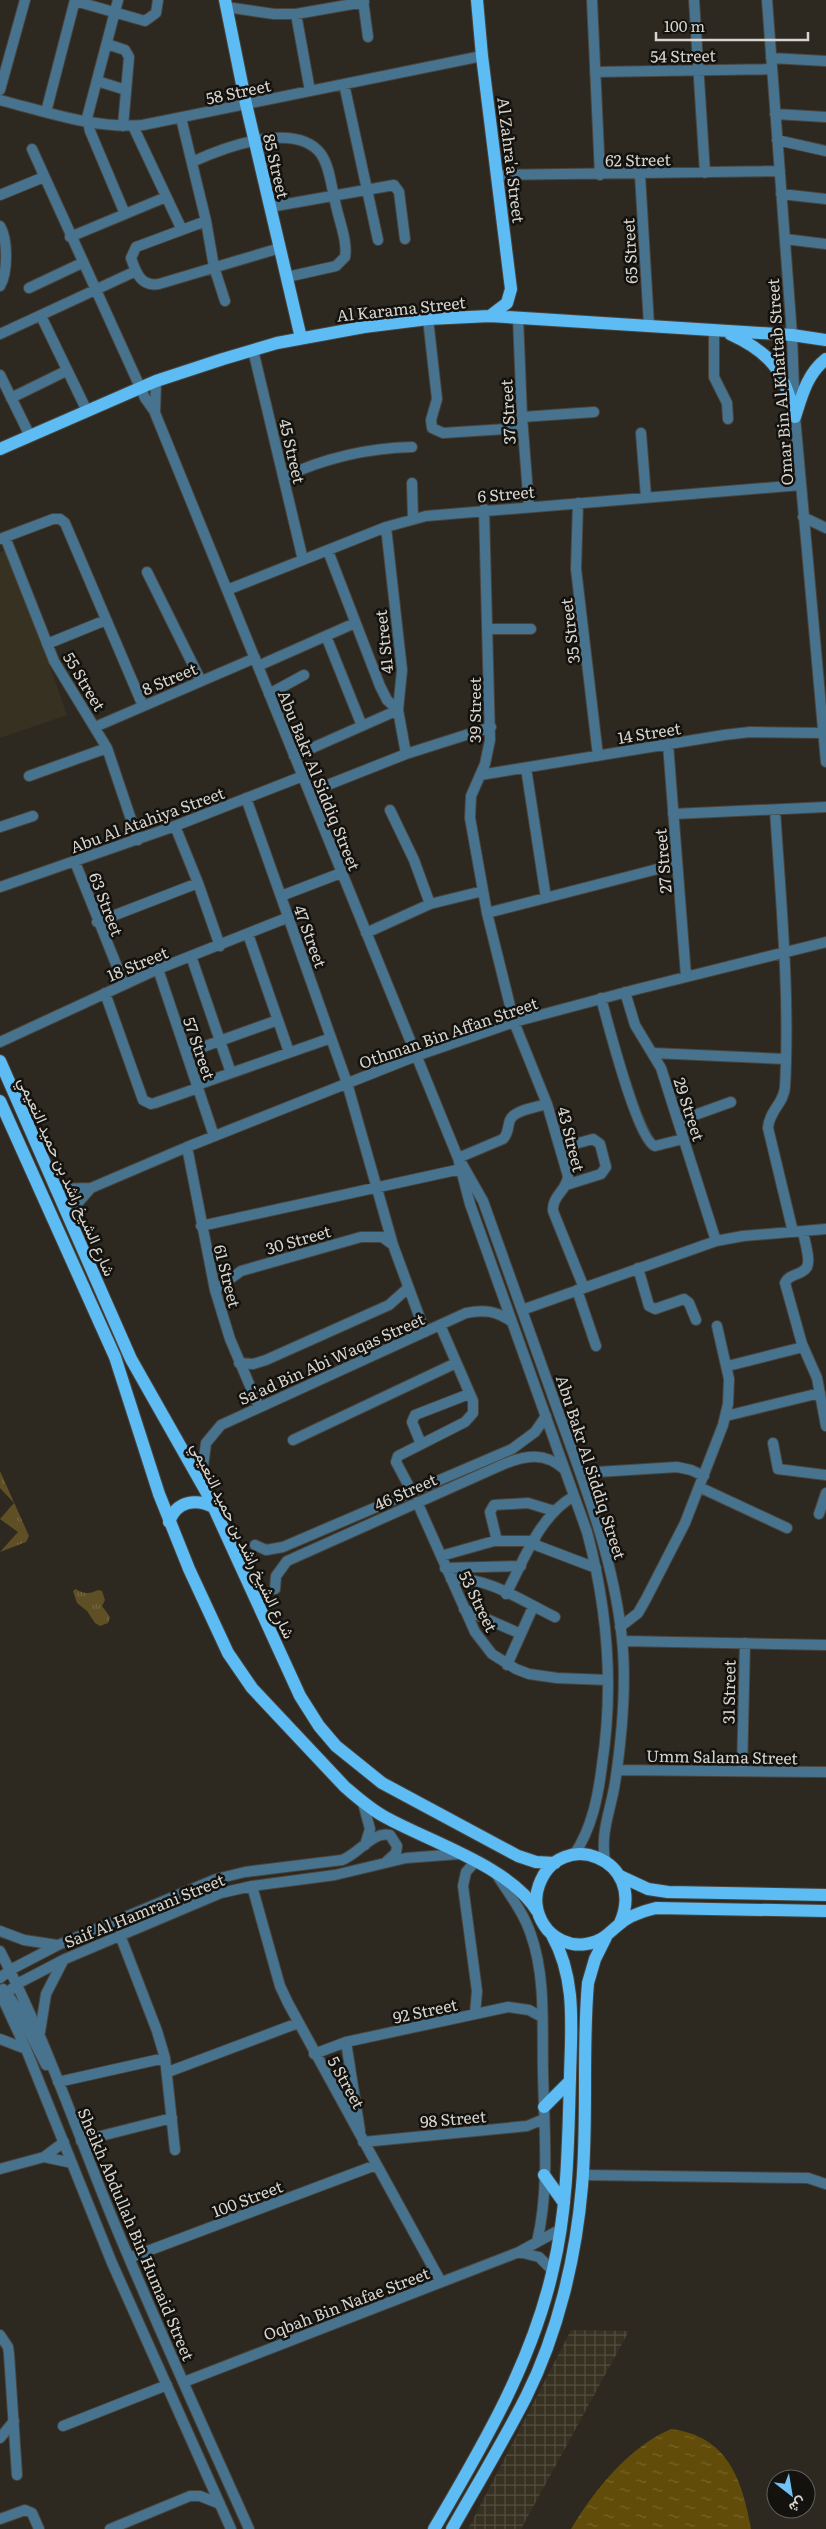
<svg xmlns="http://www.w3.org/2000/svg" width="826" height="2529" font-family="Literata,Vazirmatn,serif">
	<defs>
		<pattern id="industrial-grid" width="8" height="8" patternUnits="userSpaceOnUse" patternTransform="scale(1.25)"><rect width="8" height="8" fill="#373122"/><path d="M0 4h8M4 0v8" fill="none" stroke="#534e41"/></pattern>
		<pattern id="grass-tufts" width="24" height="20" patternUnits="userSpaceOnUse" patternTransform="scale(1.25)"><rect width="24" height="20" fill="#5f4f24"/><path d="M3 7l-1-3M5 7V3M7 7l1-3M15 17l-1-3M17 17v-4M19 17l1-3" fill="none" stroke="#756743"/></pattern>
		<pattern id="water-ripples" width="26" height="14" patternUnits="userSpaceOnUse" patternTransform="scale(1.25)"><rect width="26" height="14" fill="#624c09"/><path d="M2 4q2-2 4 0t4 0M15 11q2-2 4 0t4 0" fill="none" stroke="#78652c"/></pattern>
	</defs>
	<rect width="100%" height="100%" fill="#2d2920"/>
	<path fill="#373122" d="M8,549L67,715L0,738V552Z"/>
	<path fill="url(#industrial-grid)" d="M571,2330L629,2331L521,2529H468Z"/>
	<path fill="url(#grass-tufts)" d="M0,1471L29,1536L26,1542L0,1552L18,1532L0,1519L14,1503L0,1488Z
		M76,1589C83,1594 90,1594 98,1590L102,1591L105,1600L102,1606L110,1617L108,1623L100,1626L95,1623L87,1611L77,1603L73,1591Z"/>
	<path fill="url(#water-ripples)" d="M671,2429C728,2436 742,2480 751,2529H571C594,2490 629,2447 671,2429Z"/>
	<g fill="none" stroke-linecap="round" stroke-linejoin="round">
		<defs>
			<path id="minor" d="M118,0L87,118L90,131L125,214
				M363,0L368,37
				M592,0L600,175
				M694,0L705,173
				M767,0L792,335L795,417L826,762
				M75,1L145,21L156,13L158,0
				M226,7L274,14H296L364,2
				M296,14L310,91
				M107,44L125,50L129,57L123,126
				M771,58L826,61
				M595,72L772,69
				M97,81L126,90
				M344,84L378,240
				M0,90L25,0
				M0,100C47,112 94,129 143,125L482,56
				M46,112L75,0
				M775,114L826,117
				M181,118L206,221L214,267L225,301
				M133,126L182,230
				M777,140L826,151
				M32,149L145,398L155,412
				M192,162C223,148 295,120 321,154C330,167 331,186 335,201C338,218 348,241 345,257L336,266L287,277
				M498,175L780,171
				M640,175L649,325
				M781,194L826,199
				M0,195L44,177
				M270,207L394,185L399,192L405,239
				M206,221L136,247L131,258C136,273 141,287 159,284L280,248
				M0,226C8,239 8,273 0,286
				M70,237L166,197
				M785,239L826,244
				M29,288L82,263
				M41,316L87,411
				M518,317L522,417L529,506
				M428,319L437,399L431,420L432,428L443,433L523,428
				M714,330V377L727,403L728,419
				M0,334L136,271
				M253,350L303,560
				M0,375L30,436
				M156,381L155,413L458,1158L470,1204L587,1532C608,1610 614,1686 602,1765C598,1797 592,1828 574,1855
				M11,398L66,371
				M522,417L594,412
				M641,433L646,497
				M284,477C325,458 367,448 412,447
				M412,483L413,518
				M578,503L576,569L598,756
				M484,509L490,740L485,764L471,796L470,818L487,913L514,1022L547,1104L568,1176C567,1191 552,1195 553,1211L584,1288
				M803,517L826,528
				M386,527L402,670L398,710L406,754
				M5,537L54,661L107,748L138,840
				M0,539L53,519H60L65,523L143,706
				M147,572L201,681
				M227,590L386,527L426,516L801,485
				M488,629H531
				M326,636L362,726
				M47,644L106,620
				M258,666L355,623
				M269,694L304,675
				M95,727L255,658
				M668,744L686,976
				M294,756L398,710L387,700L380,686L328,551
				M526,768L546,898
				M480,775L724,735L750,732L823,733
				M29,776L107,748
				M325,786L406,754L491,727
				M246,798L347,1083L393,1245L425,1332
				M390,810L414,860L430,904
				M775,810C781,902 790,995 785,1087C784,1103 769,1111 768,1128L793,1232
				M673,814L826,807
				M175,826L198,883L220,946
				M0,827L33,816
				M75,862L124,984
				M0,887L175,826L303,776
				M281,896L341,873
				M487,913L677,864
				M97,922L198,883
				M366,933L430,904L483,891
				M248,934L289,1052
				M191,956L231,1073
				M158,969L214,1136
				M625,992L635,1025L661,1068L716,1241
				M105,993L143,1100L151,1104L155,1103L198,1088
				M601,998C607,1020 638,1141 655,1146L683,1139
				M0,1042L158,969L289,917
				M186,1053L278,1020
				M653,1053L785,1059
				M197,1085L331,1038
				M678,1121L731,1102
				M187,1147L215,1290L230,1339L259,1407
				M560,1148L593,1139L600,1144L606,1167L601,1174L566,1185
				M458,1158L503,1139C509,1133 507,1128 510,1120C514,1110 538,1107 547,1104
				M462,1164L483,1201C508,1272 534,1343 559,1414C586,1488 614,1561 622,1639C627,1687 622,1736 615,1783C611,1809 600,1833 605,1860
				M55,1189L91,1188L187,1147L416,1056L514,1022L634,990L826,942
				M67,1215L91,1188
				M201,1226L461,1169
				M803,1231C804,1240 811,1259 807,1267C802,1276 789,1273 785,1283L802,1344L817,1378L826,1426
				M638,1268L649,1306L655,1309L684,1299L689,1303L696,1320
				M215,1290L241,1271L361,1237H382L393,1245
				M577,1290L596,1346
				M522,1310L716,1241L743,1236L826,1229
				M239,1363L253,1364L266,1360L389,1305L408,1288
				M728,1366L803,1347
				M726,1416L820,1393
				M293,1440L456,1363
				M773,1443L778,1469L826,1475
				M421,1444L412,1422L415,1415L469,1394
				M581,1473L677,1467L691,1470L704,1476
				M201,1482L206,1443L221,1425L466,1313C484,1309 497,1311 512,1322
				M699,1487L787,1528
				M412,1492L396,1462L398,1456L465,1422L473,1413V1401L440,1325
				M417,1502L475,1632L492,1654L516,1669L529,1674L557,1678L608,1680
				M819,1514L826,1493
				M497,1541L490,1512L494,1505L528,1503L554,1511
				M533,1544L596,1568
				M255,1545L266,1550L283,1547L512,1449L535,1432L546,1416
				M441,1556L494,1541H535
				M445,1568L521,1566
				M451,1579C487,1576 524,1602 555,1617
				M275,1589L276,1576L287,1561L504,1464C526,1455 545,1452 564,1469
				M506,1594C524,1560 539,1516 574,1496
				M464,1609L521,1634
				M620,1627L638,1613L646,1599L685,1523L723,1425L728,1404L729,1379L717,1326
				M622,1641L826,1645
				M507,1665L533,1607
				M617,1770L826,1772
				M742,1771L745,1643
				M363,1803L370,1829L365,1845
				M475,1862L466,1872L463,1886L477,1991L475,2014
				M497,1875C509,1894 524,1913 531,1935C546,1977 542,2027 543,2071C544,2127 550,2187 537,2242
				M252,1886L280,1986L288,2003L441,2282
				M0,1931L24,1940L57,1945
				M120,1935L157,2031L165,2058L175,2150
				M0,1951C45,2037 76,2130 113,2220C156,2324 203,2426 249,2529
				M0,1978L10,1970L58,1945L216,1879L245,1872L342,1860C359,1854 372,1831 390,1835L397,1846L396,1853L387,1861
				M3,1989L16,2006L46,2065
				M0,1993L26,2049L112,2263L231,2529
				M0,2000L17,1984L65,1959L221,1893L252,1886L335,1875L406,1858L459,1854
				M40,2032L46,1994L63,1961
				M0,2039L26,2049
				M346,2042L360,2131
				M314,2054L346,2042L508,2007L529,2010L542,2017
				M168,2072L298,2023
				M58,2082L165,2058
				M81,2141L172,2118
				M363,2142L527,2126L544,2119
				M44,2157L72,2163
				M0,2169L44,2157L64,2142
				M583,2175L808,2178L826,2184
				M519,2252L539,2257L553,2271
				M129,2258L376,2165
				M0,2335L8,2347L9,2354L17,2475
				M184,2382L519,2252L561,2229
				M63,2426L167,2385
				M0,2438L14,2421
				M0,2519L25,2510L32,2513L39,2529
				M110,2529L190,2496H200L220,2504"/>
			<path id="major" d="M225,0L246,104L301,338
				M477,0L482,56L511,289L507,303L490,316
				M730,334C772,353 785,373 795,417
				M795,417C802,395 807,374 826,359
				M0,449L156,381L223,359L277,343L364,327L428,319L490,316L792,335L826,340
				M0,1061L131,1359L208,1495L300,1696L319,1726L336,1746L382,1783L518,1856L536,1862L555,1863
				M0,1101L115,1357L159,1494L189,1569L228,1653L252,1688L345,1787C358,1798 370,1809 385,1817C430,1842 511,1867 537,1911
				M169,1522C176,1501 196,1498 213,1507
				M620,1876L648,1889L668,1892L826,1895
				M620,1923C648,1859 560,1826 539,1885C534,1898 536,1913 544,1925C552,1938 570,1947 586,1944C603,1942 609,1932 621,1923C630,1915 644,1911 656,1908L826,1911
				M544,2107L570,2081
				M544,2175L564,2203
				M434,2529C482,2447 532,2363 553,2269C568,2207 568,2142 570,2078C571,2028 577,1980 552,1935
				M452,2529C477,2485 503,2442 526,2397C558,2333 576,2257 582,2186C588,2119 582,2050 588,1983L595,1959L606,1937"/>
		</defs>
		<use href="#minor" stroke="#48443c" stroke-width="12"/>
		<use href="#major" stroke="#48443c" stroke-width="14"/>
		<use href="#minor" stroke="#48738f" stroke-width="10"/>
		<use href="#major" stroke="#5ebcf5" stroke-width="12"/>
	</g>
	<g text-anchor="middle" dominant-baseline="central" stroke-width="5" stroke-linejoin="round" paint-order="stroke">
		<g font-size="16" fill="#d6d4ce" stroke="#14120e">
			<text transform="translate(683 55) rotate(-1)">54 Street</text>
			<text transform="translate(238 91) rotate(-12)">58 Street</text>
			<text transform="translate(638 159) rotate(-1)">62 Street</text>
			<text transform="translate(512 160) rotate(83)">Al Zahra'a Street</text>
			<text transform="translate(277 166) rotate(77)">85 Street</text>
			<text transform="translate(629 251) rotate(-93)">65 Street</text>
			<text transform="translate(401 308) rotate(-6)">Al Karama Street</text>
			<text transform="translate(779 382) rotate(-94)">Omar Bin Al Khattab Street</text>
			<text transform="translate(507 412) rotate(-93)">37 Street</text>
			<text transform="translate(293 451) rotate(77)">45 Street</text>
			<text transform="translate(506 493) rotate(-5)">6 Street</text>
			<text transform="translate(569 631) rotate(-97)">35 Street</text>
			<text transform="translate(383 642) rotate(-96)">41 Street</text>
			<text transform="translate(169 678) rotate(-23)">8 Street</text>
			<text transform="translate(85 681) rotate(59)">55 Street</text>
			<text transform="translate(474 710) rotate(-90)">39 Street</text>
			<text transform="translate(649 732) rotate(-9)">14 Street</text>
			<text transform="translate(320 780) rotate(68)">Abu Bakr Al Siddiq Street</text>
			<text transform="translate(147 819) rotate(-20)">Abu Al Atahiya Street</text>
			<text transform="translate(662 861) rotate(-95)">27 Street</text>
			<text transform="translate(107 904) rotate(69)">63 Street</text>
			<text transform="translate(311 936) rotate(70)">47 Street</text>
			<text transform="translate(137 963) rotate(-23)">18 Street</text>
			<text transform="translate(448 1032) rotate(-19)">Othman Bin Affan Street</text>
			<text transform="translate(200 1048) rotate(71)">57 Street</text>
			<text transform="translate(690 1109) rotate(72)">29 Street</text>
			<text transform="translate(572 1139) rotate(76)">43 Street</text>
			<text transform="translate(68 1176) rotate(66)">شارع الشيخ راشد بن حميد النعيمي</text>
			<text transform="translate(298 1239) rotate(-16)">30 Street</text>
			<text transform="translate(228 1276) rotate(76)">61 Street</text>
			<text transform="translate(331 1358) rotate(-24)">Sa'ad Bin Abi Waqas Street</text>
			<text transform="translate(592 1467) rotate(72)">Abu Bakr Al Siddiq Street</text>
			<text transform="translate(405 1491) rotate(-24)">46 Street</text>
			<text transform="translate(244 1540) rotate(64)">شارع الشيخ راشد بن حميد النعيمي</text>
			<text transform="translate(479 1601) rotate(64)">53 Street</text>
			<text transform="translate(728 1692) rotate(-89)">31 Street</text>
			<text transform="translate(722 1756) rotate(1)">Umm Salama Street</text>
			<text transform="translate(144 1910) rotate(-22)">Saif Al Hamrani Street</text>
			<text transform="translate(425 2010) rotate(-12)">92 Street</text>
			<text transform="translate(347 2082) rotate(61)">5 Street</text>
			<text transform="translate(453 2118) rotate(-5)">98 Street</text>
			<text transform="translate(247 2198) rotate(-21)">100 Street</text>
			<text transform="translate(137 2234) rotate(67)">Sheikh Abdullah Bin Humaid Street</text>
			<text transform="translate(346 2303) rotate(-21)">Oqbah Bin Nafae Street</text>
		</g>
	</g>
	<g transform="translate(791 2494) rotate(149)"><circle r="24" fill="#14120e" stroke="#62605b"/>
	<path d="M0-4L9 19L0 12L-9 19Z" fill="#71c1f4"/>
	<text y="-8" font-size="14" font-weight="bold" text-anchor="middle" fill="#d6d4ce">ش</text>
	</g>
	<path d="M656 32v8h152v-8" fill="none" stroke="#d6d4ce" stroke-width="2.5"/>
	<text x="664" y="32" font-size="15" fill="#d6d4ce" stroke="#14120e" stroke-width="4" paint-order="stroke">100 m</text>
</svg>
